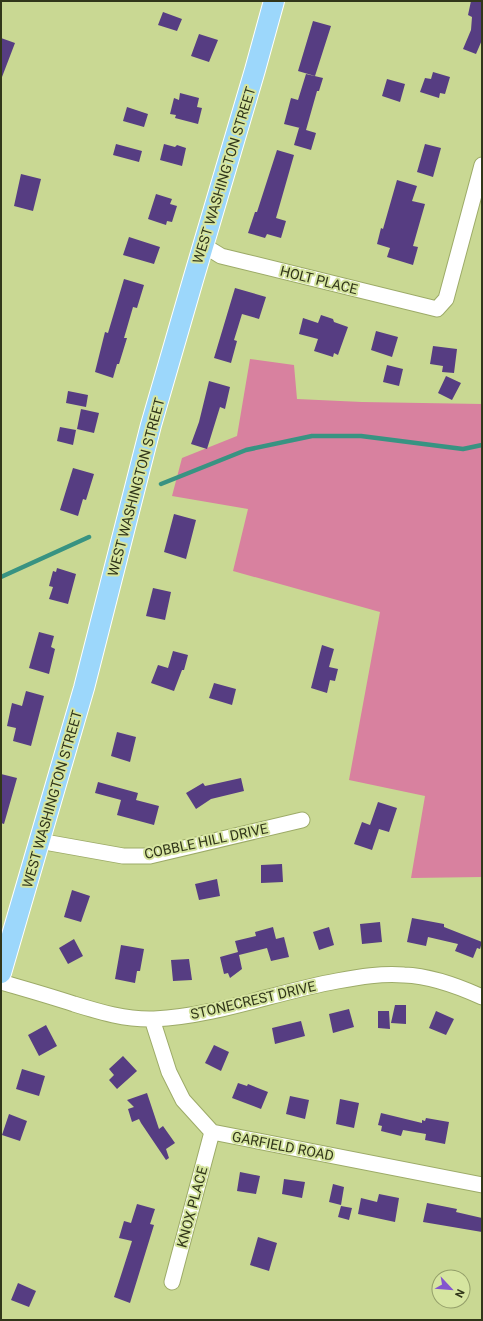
<svg xmlns="http://www.w3.org/2000/svg" width="483" height="1321" font-family="Roboto,sans-serif">
	<rect width="100%" height="100%" fill="#c9d893"/>
	<path fill="#d8819f" d="M250,359L294,365L297,399L362,402L482,404V877L411,878L425,796L349,780L380,612L233,571L248,509L172,496L182,458L237,436Z"/>
	<g fill="none" stroke-linecap="round" stroke-linejoin="round">
		<path stroke="#389382" stroke-width="4.5" d="M161,484L246,450L312,436H361L463,449L482,445
			M1,577L89,537"/>
	</g>
	<path fill="#563d82" d="M471,1H482V40L476,54L463,49L471,30L472,17L468,15Z
		M163,12L182,19L177,31L158,25Z
		M313,21L331,26L315,76L298,71Z
		M199,34L218,40L209,62L191,56Z
		M1,38L15,43L2,77H1Z
		M433,72L450,77L445,94L440,93L439,98L420,92L425,78L431,79Z
		M306,74L323,78L319,91H317L306,130L316,133L311,150L294,145L299,128H300L284,124L291,98L298,100Z
		M387,79L405,84L400,102L382,96Z
		M180,93L199,98L197,107L202,108L198,124L175,118L176,115L170,114L174,98L179,100Z
		M127,107L148,114L144,127L123,121Z
		M116,144L142,151L139,162L113,155Z
		M164,144L175,147L177,145L186,148L182,166L160,160Z
		M425,144L441,148L433,177L417,172Z
		M277,150L294,155L276,218L286,221L281,238L267,234L265,238L248,233L255,212H257Z
		M21,174L41,179L33,211L14,206Z
		M397,180L417,186L412,201L425,204L413,246L418,247L413,265L387,257L390,248L377,244L381,228L383,229Z
		M156,194L172,199L170,204L177,206L172,222L167,221L166,225L148,219Z
		M129,237L160,247L154,264L123,255Z
		M124,279L144,285L137,308L133,307L124,338H127L119,364H117L113,378L95,372L105,332L108,333Z
		M235,288L266,297L259,319L242,314L234,340L237,341L231,363L214,358Z
		M321,315L333,319L334,322L348,327L338,355L334,353L333,357L314,351L318,339L299,334L303,318L318,323Z
		M376,331L398,337L392,357L371,350Z
		M433,346L457,349L454,373L442,372L443,366L430,364Z
		M387,365L403,369L399,386L383,382Z
		M446,376L461,383L452,400L438,393Z
		M209,381L230,387L225,409L220,407L207,449L191,444L199,422Z
		M68,391L88,395L86,407L66,403Z
		M81,409L99,413L94,433L77,429Z
		M60,427L76,430L73,445L57,441Z
		M73,468L94,474L86,500L83,499L78,516L60,510Z
		M174,514L196,520L186,559L164,552Z
		M57,568L76,574L68,604L49,599L53,587L49,586L53,571L56,572Z
		M153,588L171,592L165,620L146,616Z
		M39,632L54,636L51,647L55,649L49,674L29,668Z
		M322,645L334,649L329,667L338,669L335,681L330,680L327,693L311,688Z
		M173,651L188,655L184,670H182L174,691L151,683L158,665L168,668Z
		M214,683L236,689L232,705L209,698Z
		M26,691L44,696L31,746L13,741L16,728L7,726L12,703L22,706Z
		M117,732L136,737L130,762L111,756Z
		M1,774L17,778L4,824L1,823Z
		M241,778L244,791L211,799L196,809L186,793L203,783L205,786Z
		M98,782L138,793L136,800L159,806L154,825L117,815L121,800L95,793Z
		M378,802L397,808L389,832L379,829L372,850L354,844L362,822L370,825Z
		M282,864L283,882L261,883V865Z
		M217,879L220,896L199,900L195,884Z
		M72,890L90,896L81,922L64,917Z
		M412,918L444,924V927L482,942L480,949L477,948L473,958L455,951L458,944L428,937L426,946L407,942Z
		M380,922L382,942L362,944L360,924Z
		M273,927L276,939L284,937L289,957L271,961L267,948L239,955L242,969L230,978L228,973L224,974L220,957L238,952L235,941L256,936L255,932Z
		M329,927L334,945L319,950L313,932Z
		M74,939L83,956L68,964L59,948Z
		M121,945L144,949L140,971H137L135,983L115,979Z
		M189,959L192,980L173,981L171,960Z
		M395,1005H406V1024L391,1023Z
		M349,1009L354,1027L333,1033L329,1014Z
		M378,1011H389L390,1029L378,1028Z
		M436,1011L454,1019L446,1035L429,1028Z
		M301,1021L305,1036L275,1044L272,1028Z
		M46,1025L57,1046L39,1056L28,1035Z
		M214,1045L229,1052L221,1071L205,1063Z
		M123,1056L137,1071L117,1089L109,1080L114,1075L109,1069Z
		M22,1069L45,1076L39,1096L16,1089Z
		M238,1083L247,1086L248,1084L268,1092L261,1109L232,1098Z
		M147,1093L159,1129L163,1126L175,1143L166,1149L169,1158L166,1160L141,1123L139,1119L132,1122L128,1109L134,1107L127,1100Z
		M290,1096L309,1100L305,1119L286,1114Z
		M340,1099L359,1103L354,1128L336,1124Z
		M381,1113L422,1123V1120L425,1121L426,1118L449,1122L445,1144L425,1140L426,1134L403,1130L401,1136L381,1131L382,1126L378,1125Z
		M9,1114L27,1121L20,1141L2,1135Z
		M240,1172L260,1176L256,1194L237,1191Z
		M284,1179L305,1182L302,1198L282,1194Z
		M333,1184L344,1187L341,1205L329,1202Z
		M379,1194L399,1198L395,1222L358,1214L361,1198L377,1202Z
		M427,1203L457,1209L456,1212L482,1218V1232L423,1222Z
		M137,1204L155,1209L150,1224L154,1225L130,1303L114,1297L132,1241L119,1238L124,1221L131,1223Z
		M341,1206L352,1208L349,1220L338,1217Z
		M258,1237L277,1243L269,1271L250,1265Z
		M18,1283L36,1291L29,1307L11,1300Z"/>
	<g fill="none" stroke-linecap="round" stroke-linejoin="round">
		<defs>
			<path id="minor" d="M203,245L221,256L437,309L446,299L482,165
				M39,841L123,856H150L302,820
				M1,982C25,989 50,996 74,1004C100,1012 126,1020 154,1019C217,1016 276,992 337,981C359,977 382,973 404,975C431,976 458,986 482,997
				M152,1019L169,1072L183,1100L212,1132L482,1185
				M172,1282L212,1132"/>
			<path id="major" d="M1,973L84,688L151,425L193,280L255,70L274,1"/>
		</defs>
		<use href="#minor" stroke="#9dab68" stroke-width="17"/>
		<use href="#major" stroke="#fff" stroke-width="22"/>
		<use href="#minor" stroke="#fff" stroke-width="15"/>
		<use href="#major" stroke="#9cd7fb" stroke-width="20"/>
	</g>
	<g text-anchor="middle" dominant-baseline="central" stroke-width="4" stroke-linejoin="round" paint-order="stroke">
		<g font-size="14" fill="#31361a" stroke="#d6e5a0">
			<text transform="translate(224 175) rotate(-73)">WEST WASHINGTON STREET</text>
			<text transform="translate(319 280) rotate(14)">HOLT PLACE</text>
			<text transform="translate(136 487) rotate(-75)">WEST WASHINGTON STREET</text>
			<text transform="translate(52 799) rotate(-74)">WEST WASHINGTON STREET</text>
			<text transform="translate(206 841) rotate(-12)">COBBLE HILL DRIVE</text>
			<text transform="translate(253 1000) rotate(-13)">STONECREST DRIVE</text>
			<text transform="translate(283 1146) rotate(11)">GARFIELD ROAD</text>
			<text transform="translate(192 1207) rotate(-75)">KNOX PLACE</text>
		</g>
	</g>
	<rect width="483" height="1321" fill="none" stroke="#31361a" stroke-width="4"/>
	<g transform="translate(451 1289) rotate(116)"><circle r="19" fill="#d6e5a0" stroke="#949f6a"/>
	<path d="M0-3L7 15L0 10L-7 15Z" fill="#8455ce"/>
	<text y="-6" font-size="11" font-weight="bold" text-anchor="middle" fill="#31361a">N</text>
	</g>
</svg>
